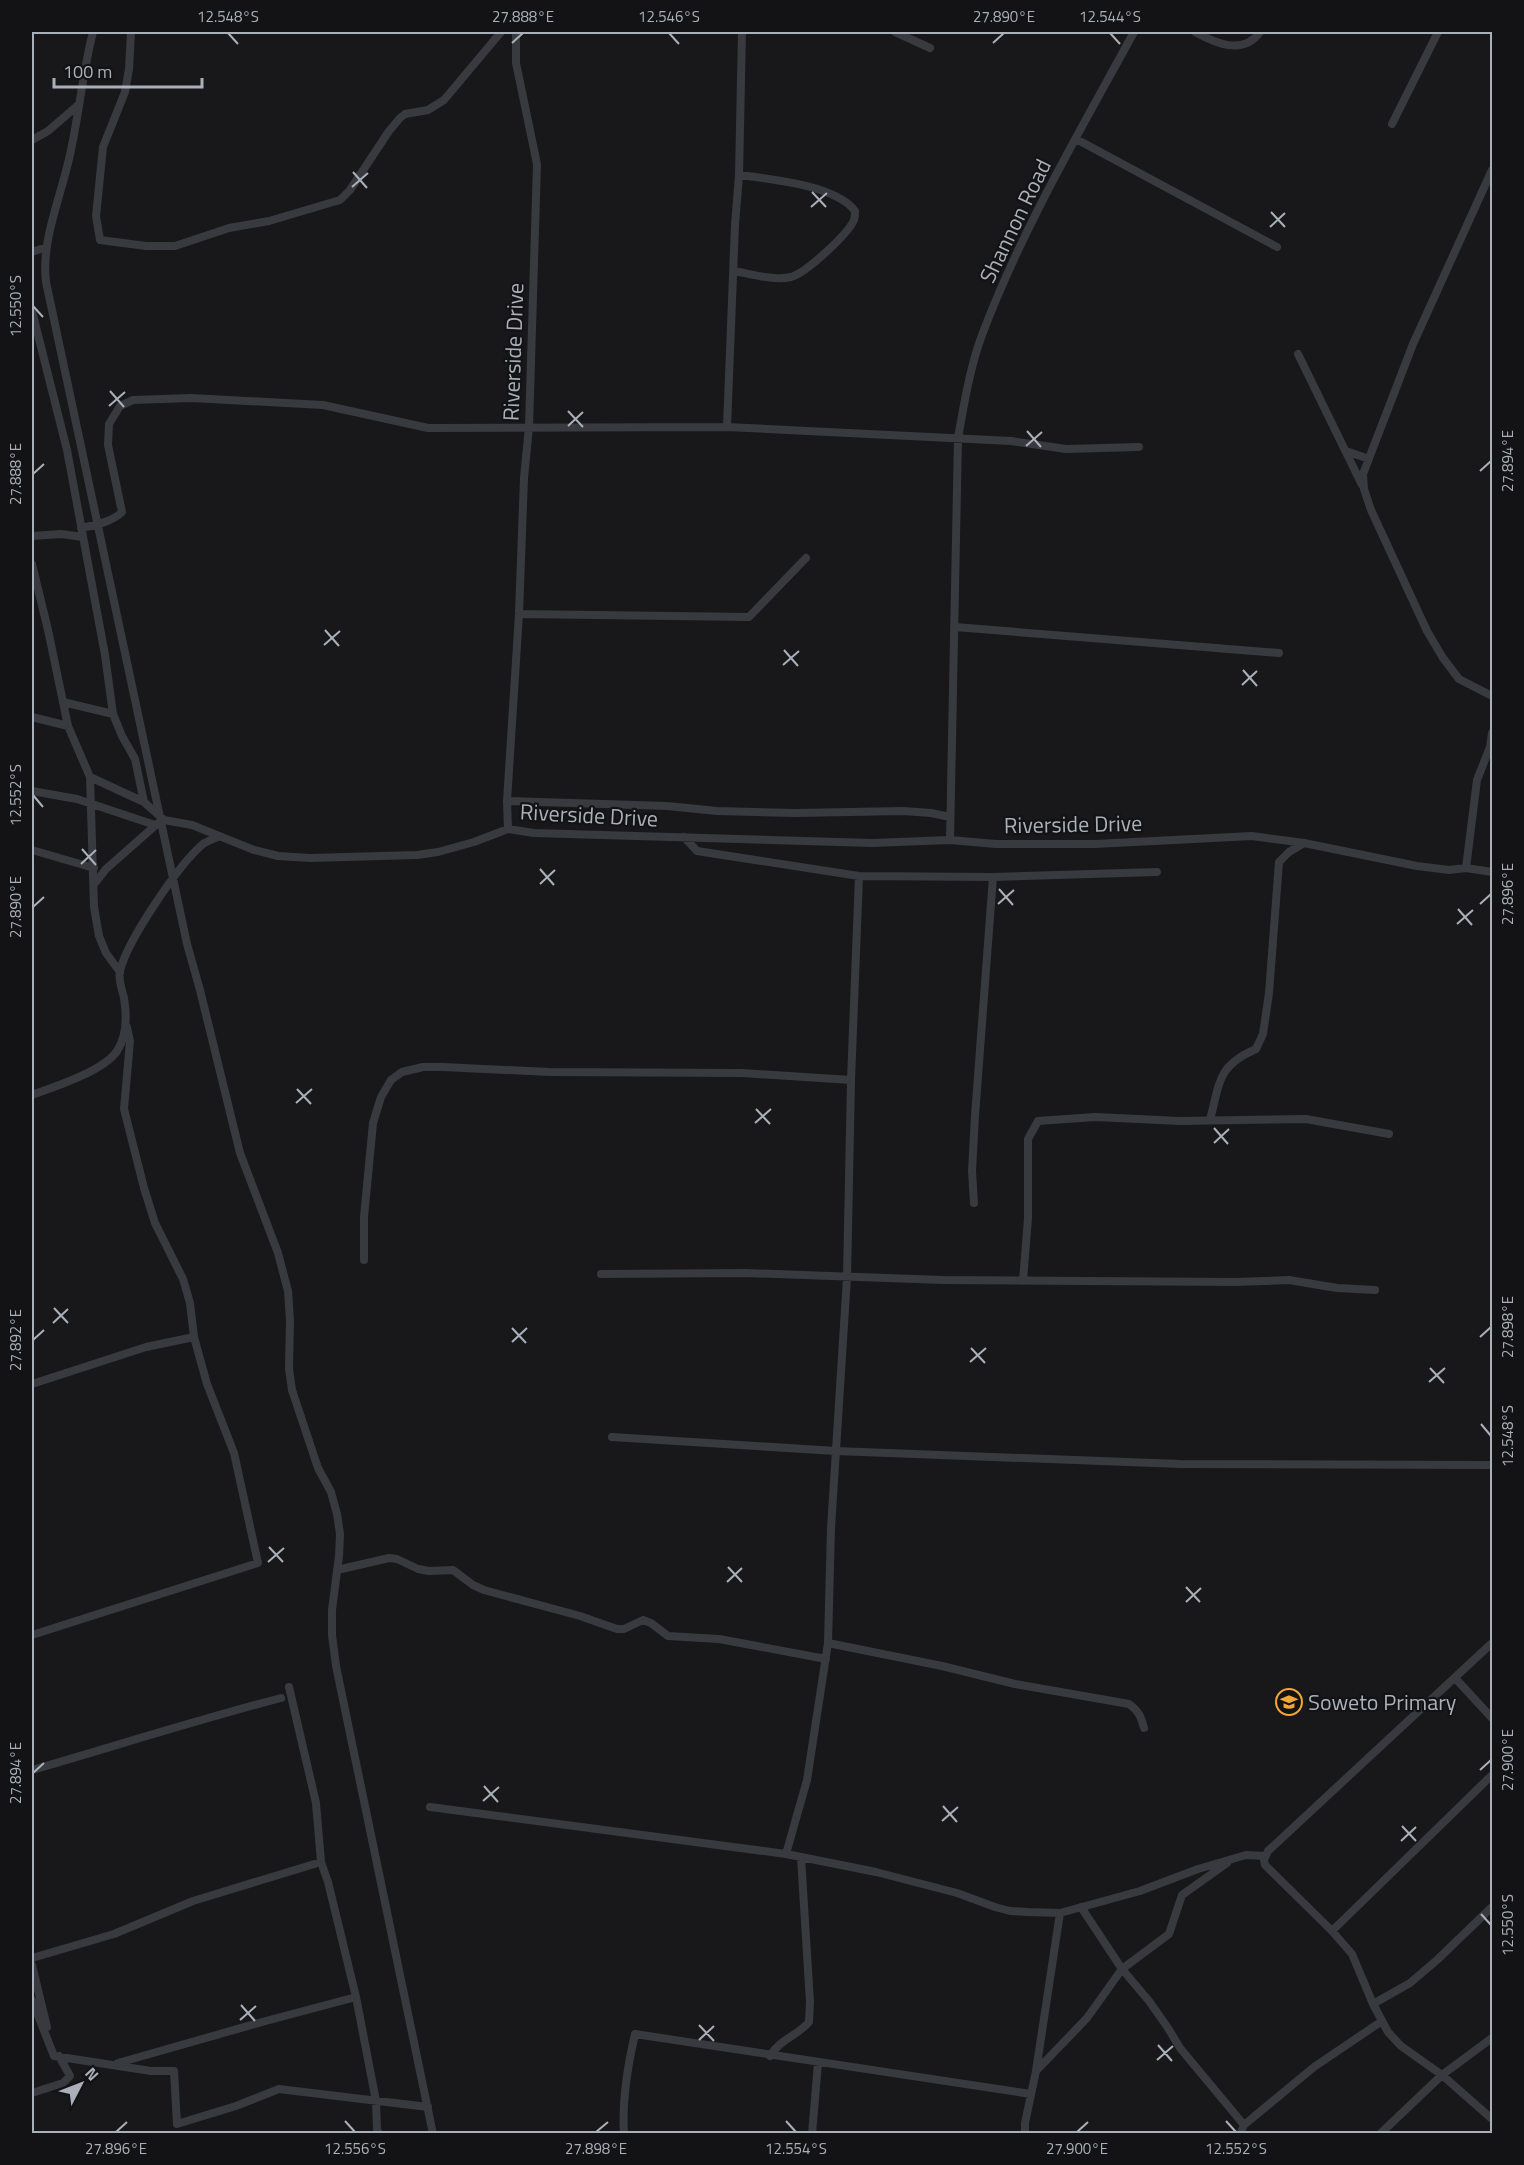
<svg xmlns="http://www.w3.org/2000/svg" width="1524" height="2165" font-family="'Titillium Web',sans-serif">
	<rect width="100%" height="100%" fill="#18181a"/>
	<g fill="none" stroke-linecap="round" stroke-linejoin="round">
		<path stroke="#393a3f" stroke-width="8" d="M93,32C82,74 79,117 69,159C60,199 41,241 46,282L187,944L200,990L240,1153L278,1253L288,1291L290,1320L289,1369L292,1390L318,1468L331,1492L337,1514L340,1534L339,1556L332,1610V1635L336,1666L433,2134
			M131,32L129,69L125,92L103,147L96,216L100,240L146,246H175L229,228L269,221L340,200L350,190L389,131L400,118L405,114L428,110L444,100L501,32
			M516,32V63L537,164L529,427L524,478L519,614L507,801L508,829L534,833L872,843L950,840L996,844H1095L1252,836L1304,843L1417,866L1449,870L1466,868
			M895,32L930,48
			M1195,32C1215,43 1243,56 1260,32
			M1392,124L1438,32
			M1076,139L1277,247
			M32,140L48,131L77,106
			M1492,170L1413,344L1363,474L1364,489L1371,510L1427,631L1443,658L1459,679L1492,696
			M32,252L47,247
			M734,271C751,274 774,281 791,277C806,273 848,234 854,220C855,217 855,214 855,211C836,185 770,179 739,175
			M32,311L67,450L105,655L113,714L122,736L135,759L144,802
			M1298,354L1362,485
			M727,427L735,225L739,175L742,32
			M1346,451L1369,459
			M81,528C95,525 112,522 122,512L108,445L109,424L120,406L133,400L191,398L323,405L428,428L727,427L1011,441L1066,449L1139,447
			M32,536L61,534L83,537
			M32,564L48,630L68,726L90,777L94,907L99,936L106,953L120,972
			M519,614L749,617L806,558
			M955,627L1279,653
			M63,702L113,714
			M32,717L68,726
			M1492,733L1490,747L1477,780L1466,868L1492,872
			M90,777L144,802L164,820L192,825L254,850L278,856L310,858L417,855L438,852L474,842L508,829
			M32,791L77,799L155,825
			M507,801L667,806L717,811L796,813L903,811L931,813L950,817
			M684,837L697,851L859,876L993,877L1157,872
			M950,840L958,438C964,404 970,367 982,335C1022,229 1080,131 1134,32
			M32,850L94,868
			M95,883L106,869L157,824
			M32,1095C54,1087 104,1071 117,1051C127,1036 127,1016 124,998C122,989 118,980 120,971C127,941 179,864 203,844C207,841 214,839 219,836
			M1210,1120C1220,1082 1217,1066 1256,1049L1263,1034L1269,993L1279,862L1289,852L1304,843
			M974,1203L972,1171L975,1116L993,877
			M364,1260V1217L373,1123L381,1097L391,1080L402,1072L423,1067H443L549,1072L742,1073L851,1080
			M601,1274L746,1273L943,1280L1235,1282L1289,1280L1337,1288L1375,1290
			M1023,1281L1028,1218V1139L1038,1121L1095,1117L1180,1121L1306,1119L1389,1134
			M32,1384L146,1347L194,1337
			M612,1437L836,1451L1180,1464L1492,1465
			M337,1570L389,1558L397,1559L418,1569L429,1571L453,1570L473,1585L484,1590L580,1616L617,1629H624L643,1620L651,1623L668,1636L719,1639L826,1659
			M32,1635L258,1563L234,1453L207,1384L194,1337L190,1303L183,1279L155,1223L144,1188L124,1109L130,1041L127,1027
			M828,1643L942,1666L1015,1684L1129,1704C1139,1711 1141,1717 1144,1728
			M1492,1643L1268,1851L1264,1860L1265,1865L1332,1931L1352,1954L1373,2004L1388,2032L1401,2046L1442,2075L1492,2119
			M1455,1678L1492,1718
			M289,1687L316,1803L321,1862L328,1882L356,1997L376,2101L377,2129L379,2134
			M32,1770C115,1746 197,1720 281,1698
			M430,1807L786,1854L876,1872L957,1893L995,1907L1010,1911L1028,1912L1060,1913L1140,1891L1198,1869L1246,1855L1265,1856
			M786,1854L807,1780L828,1643L831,1528L847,1278L851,1080L859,876
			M1081,1907L1122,1969L1149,2001L1168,2028L1180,2048L1244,2125
			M1332,1931L1492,1775
			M32,1958L114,1934L193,1901L321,1862
			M32,1965L47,2027
			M32,2000L54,2056L151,2071H174L177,2124L236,2106L279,2089L428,2107
			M1373,2004L1410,1983L1437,1960L1492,1907
			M770,2056C780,2039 797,2036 809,2022L810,2002L801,1857
			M118,2063L262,2022L356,1997
			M1036,2071L1087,2018L1122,1969L1169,1934L1182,1895L1227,1863
			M32,2093L63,2083L70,2076L59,2056
			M624,2134C622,2103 628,2064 635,2034L1031,2094
			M812,2134L818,2063
			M1025,2134V2123L1036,2071L1060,1913
			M1240,2134L1244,2125L1314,2067L1382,2021
			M1380,2134L1442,2075L1492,2038"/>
	</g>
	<path fill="none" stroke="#aab0b9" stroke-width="2" d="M228,33L238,44M669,33L679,44M1110,33L1120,44M512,43L523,33M993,43L1004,33M353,172L367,188M352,187L368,173M812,192L826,207M811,207L827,193M1271,212L1285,227M1270,227L1285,213M33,306L43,317M110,391L124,407M109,406L125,392M568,411L583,427M568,426L583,412M1027,431L1041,447M1026,446L1042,432M1480,471L1491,461M33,474L44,464M325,630L339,646M324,645L340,631M784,650L798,666M783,665L799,651M1243,670L1257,686M1242,685L1257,671M33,795L43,807M82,849L96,865M81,864L96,850M540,869L554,885M540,884L555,870M999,889L1013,905M998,904L1014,890M1480,904L1491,894M33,907L44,897M1458,909L1472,925M1457,924L1473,910M297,1089L311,1104M296,1103L312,1089M756,1109L770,1124M755,1123L771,1109M1214,1128L1228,1144M1214,1143L1229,1129M54,1308L68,1323M53,1323L68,1309M512,1328L526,1343M1480,1337L1491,1327M33,1340L44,1330M512,1342L527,1328M971,1348L985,1363M970,1362L986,1348M1430,1368L1444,1383M1429,1382L1445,1368M1481,1424L1491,1436M269,1547L283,1562M268,1562L284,1548M728,1567L742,1582M727,1582L742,1568M1186,1587L1200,1602M1186,1602L1201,1588M1480,1770L1491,1760M33,1773L44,1763M484,1786L498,1802M483,1801L499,1787M943,1806L957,1822M942,1821L958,1807M1402,1826L1416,1841M1401,1841L1416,1827M1481,1914L1491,1925M241,2005L255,2021M240,2020L256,2006M699,2025L714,2041M699,2040L714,2026M1158,2045L1172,2061M1157,2060L1173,2046M345,2121L355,2132M786,2121L796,2132M1226,2121L1236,2132M116,2132L127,2122M596,2132L608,2122M1077,2132L1088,2122"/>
	<defs>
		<symbol id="school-ring" viewBox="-11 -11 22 22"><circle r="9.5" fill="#131315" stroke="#f1a639" stroke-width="1.5"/><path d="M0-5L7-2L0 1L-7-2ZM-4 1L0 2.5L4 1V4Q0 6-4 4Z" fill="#f1a639"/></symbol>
	</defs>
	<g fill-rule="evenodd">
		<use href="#school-ring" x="1274" y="1687" width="30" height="30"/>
	</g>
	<g text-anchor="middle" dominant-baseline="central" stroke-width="4.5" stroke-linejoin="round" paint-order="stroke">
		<g font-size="22" fill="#aab0b9" stroke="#131315">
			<text transform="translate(1015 221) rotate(-64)">Shannon Road</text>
			<text transform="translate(513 352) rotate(-88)">Riverside Drive</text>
			<text transform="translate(589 815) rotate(3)">Riverside Drive</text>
			<text transform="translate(1073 824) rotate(-1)">Riverside Drive</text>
		</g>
		<g font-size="22" fill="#aab0b9" stroke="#131315" text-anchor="start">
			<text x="1308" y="1702">Soweto Primary</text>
		</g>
	</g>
	<rect width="1524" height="2165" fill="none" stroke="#131315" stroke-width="66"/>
	<g transform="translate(81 2084) rotate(48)" stroke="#131315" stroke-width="4.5" paint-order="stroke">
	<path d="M0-4.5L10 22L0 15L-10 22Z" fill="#aab0b9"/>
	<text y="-9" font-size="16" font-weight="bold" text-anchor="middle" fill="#aab0b9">N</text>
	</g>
	<path d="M54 78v9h148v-9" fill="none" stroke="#aab0b9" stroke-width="3"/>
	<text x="63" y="78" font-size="18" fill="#aab0b9" stroke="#131315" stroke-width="4.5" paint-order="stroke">100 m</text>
	<rect x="33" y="33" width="1458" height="2099" fill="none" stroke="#aab0b9" stroke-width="2"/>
	<g font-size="15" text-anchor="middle" fill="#aab0b9">
		<text x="228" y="22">12.548°S</text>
		<text x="523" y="22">27.888°E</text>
		<text x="669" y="22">12.546°S</text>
		<text x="1004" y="22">27.890°E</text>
		<text x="1110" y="22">12.544°S</text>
		<text transform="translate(16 306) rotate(-90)" y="5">12.550°S</text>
		<text transform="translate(1508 461) rotate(-90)" y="5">27.894°E</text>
		<text transform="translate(16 474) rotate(-90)" y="5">27.888°E</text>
		<text transform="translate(16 795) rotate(-90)" y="5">12.552°S</text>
		<text transform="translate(1508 894) rotate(-90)" y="5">27.896°E</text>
		<text transform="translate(16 907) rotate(-90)" y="5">27.890°E</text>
		<text transform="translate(1508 1327) rotate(-90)" y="5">27.898°E</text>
		<text transform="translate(16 1340) rotate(-90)" y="5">27.892°E</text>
		<text transform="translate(1508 1436) rotate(-90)" y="5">12.548°S</text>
		<text transform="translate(1508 1760) rotate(-90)" y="5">27.900°E</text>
		<text transform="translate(16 1773) rotate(-90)" y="5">27.894°E</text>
		<text transform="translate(1508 1925) rotate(-90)" y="5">12.550°S</text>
		<text x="116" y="2154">27.896°E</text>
		<text x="355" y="2154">12.556°S</text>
		<text x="596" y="2154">27.898°E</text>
		<text x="796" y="2154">12.554°S</text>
		<text x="1077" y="2154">27.900°E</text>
		<text x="1236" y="2154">12.552°S</text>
	</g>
</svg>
